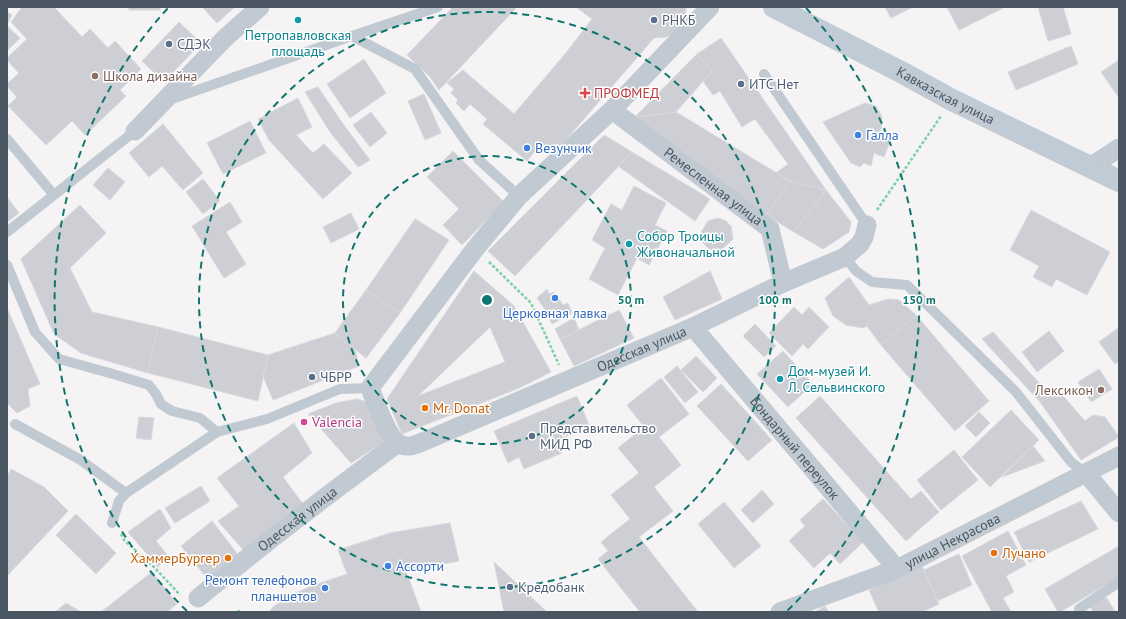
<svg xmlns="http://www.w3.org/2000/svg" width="1126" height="619" font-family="'PT Sans',sans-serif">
	<rect width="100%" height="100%" fill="#f5f3f3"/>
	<path fill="#cdcfd5" stroke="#d7d9de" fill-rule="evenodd" d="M22,7H54L82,37L90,29L108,48L115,41L141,69L120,90L126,96L85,135L72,121L46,145L8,106L17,97L7,86V84L19,73L7,60V58L27,39L11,22Z
		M129,7H160V10H129Z
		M202,7H235L217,23Z
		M453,7H517L439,90L430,77L407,55Z
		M576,7H686V9L684,24L677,33L666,37L654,38L557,150L551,145L545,153L538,147L527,161L483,124L487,119L470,104L464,111L456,103L458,100L451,93L454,89L447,83L463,70L514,114L565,54L592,19Z
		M885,7H913L891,18Z
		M947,7H1005L959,30Z
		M1038,7H1063L1071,34L1048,41Z
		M7,12L12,15L7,24Z
		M179,22L201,43L164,82L142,61Z
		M7,26L20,38L8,50L7,49Z
		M721,38L826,190L790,181L776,173L788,164L755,119L742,127L720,91L713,95L703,81L712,71L697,54Z
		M1071,46L1078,64L1016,90L1008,72Z
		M697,54L712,71L676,112L635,117Z
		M364,59L386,93L350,118L327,84Z
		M1119,60V98L1101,72Z
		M318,87L343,124L370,160L358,167L330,132L305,92Z
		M424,94L441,133L425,140L408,101Z
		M298,98L312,127L296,135L313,153L324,144L352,173L323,199L269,140L258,119Z
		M865,103L876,106L882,117L881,129L878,134L892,136L884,157L874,153L871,166L864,163L860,167L851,163L823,122Z
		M371,112L387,133L370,147L353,125Z
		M676,112L790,181L766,215L635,117Z
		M250,121L266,153L223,174L207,143Z
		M163,124L203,173L183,190L162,166L149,177L129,153Z
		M604,135L632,152L515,276L488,251Z
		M453,151L504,202L462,245L443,225L459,209L427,177Z
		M632,152L710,199L695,221L618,166Z
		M108,168L125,182L110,200L93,185Z
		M203,179L220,201L203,214L186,192Z
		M790,181L826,190L794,232L766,215Z
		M634,186L666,203L655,225L667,231L649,265L637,258L618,295L589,279L605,248L592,240L611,204L622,210Z
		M826,190L851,222L849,232L823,249L794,232Z
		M7,197L19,213L7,222Z
		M230,202L242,222L226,232L246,264L224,278L192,226Z
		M80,205L106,233L70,268L92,312L158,327L148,373L81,353L54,334L21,259Z
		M1031,210L1110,252L1087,295L1056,279L1052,287L1033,277L1039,266L1010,250Z
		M351,213L359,229L331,243L323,227Z
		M718,218L726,221L731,226L733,239L720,251L709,249L702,242L701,232L708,221Z
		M415,219L449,240L400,313L366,290Z
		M474,271L514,306L551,372L517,389L402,434L387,399ZM490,327L505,362L418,396Z
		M710,271L722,299L675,320L663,297Z
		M849,277L869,305L888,299L899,300L916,315L881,345L867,326L863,328L846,325L833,316L825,298Z
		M547,289L549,294L554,292L563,305L568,303L572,313L552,324L546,311L537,298Z
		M366,290L400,313L366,358L335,333Z
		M794,307L802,315L809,307L829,327L808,349L803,344L792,356L769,333Z
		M7,308L40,384L28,389L30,406L17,413L7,403Z
		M619,310L634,338L574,366L560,339Z
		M916,315L989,401L955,431L881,345Z
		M574,318L579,330L560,339L555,329Z
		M755,324L776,346L764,357L743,336Z
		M158,327L268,355L258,401L148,373Z
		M1118,328L1119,330V361L1115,364L1099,342Z
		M1049,331L1064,351L1037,372L1022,352Z
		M993,332L1050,395L1040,402L982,339Z
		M335,333L355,349L359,366L273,400L263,376L268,355Z
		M783,351L813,384L788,407L757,374Z
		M696,356L717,378L703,392L681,370Z
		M677,366L698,392L685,403L664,377Z
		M1099,369L1112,389L1091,402L1078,382Z
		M661,378L689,414L659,437L681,465L654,487L673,511L639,537L698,612H640L598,559L608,551L601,542L630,519L611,495L639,473L618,448L644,427L627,405Z
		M721,384L772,440L748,461L697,406Z
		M1058,390L1085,421L1093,415L1105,417L1119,437L1081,460L1040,402Z
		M577,396L589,425L557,441L562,453L524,469L519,457L508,463L494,431Z
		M820,396L911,499L921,491L939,512L906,541L796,418Z
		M357,399L364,401L371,406L385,441L351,463L308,414L336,403Z
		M1011,410L1039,440L990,487L962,457Z
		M979,412L990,423L976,437L965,426Z
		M139,417L154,418L151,440L136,438Z
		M294,423L312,453L283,477L306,508L245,552L218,521L239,506L217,478Z
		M1033,446L1045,461L1002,477Z
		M954,450L978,480L941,510L917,480Z
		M11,469L44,487L68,511L7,576V477Z
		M201,486L210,501L175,523L165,508Z
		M762,490L774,504L753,523L741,510Z
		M823,499L863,542L840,564L830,553L814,568L789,541L805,526L800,520Z
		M1081,501L1098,529L1029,562L1014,532Z
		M724,502L761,546L734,568L698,524Z
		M160,509L171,528L156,541L169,557L158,567L128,532Z
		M76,514L116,553L96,574L56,535Z
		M212,521L239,556L209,581L181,546Z
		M450,523L459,561L406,571L421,612H269L273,607L291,595L312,586L347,574L338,550L390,533Z
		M1008,531L1026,565L1006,576L1014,592L1003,598L1011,612H992L962,556Z
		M1119,546V577L1060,612H1058L1045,589Z
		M959,554L972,585L937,601L924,570Z
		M494,562L547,612H504Z
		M922,566L939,604L922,612H879L869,590Z
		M152,572L177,604L167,612H101Z
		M1106,597L1115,611L1094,612L1090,607Z
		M66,603L81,612H55Z
		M825,606L829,612H815Z"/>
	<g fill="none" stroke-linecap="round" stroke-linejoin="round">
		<path stroke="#7ad0a6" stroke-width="2.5" stroke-dasharray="3 2" stroke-linecap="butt" d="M877,210L941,116
			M489,262L531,303L559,365
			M121,534L124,540L154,567L180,595
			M238,612L239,610"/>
		<path stroke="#c1cad2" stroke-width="10" d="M352,36L438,7
			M764,74L867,225
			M169,100L352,36L415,69L479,160L519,196
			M7,139L54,195L135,131
			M7,232L54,195
			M845,257L856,271L872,282L907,285L1016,392L1071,462L1086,473
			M7,265L35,332L59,359L113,374L149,385L156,394L161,404L172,411L200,418L217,432
			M15,424L79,459L126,493
			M112,523L119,501L126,493L217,432L267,419L340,389L370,388
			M1079,609L1119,582"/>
		<g stroke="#c1cad2" stroke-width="19">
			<path id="s1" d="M710,7L612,110L519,196L475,249L370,388C376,402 389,446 406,446C413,447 421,442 427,440L693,327L783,283L845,257L860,244L864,237L867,225"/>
			<path id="s2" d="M612,110L770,229L783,283"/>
			<path d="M135,131L225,38L260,7"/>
			<path d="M1090,167L1119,148"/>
			<path id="s3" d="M693,327L897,569"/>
			<path d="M1086,473L1119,513"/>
			<path id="s4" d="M198,598C263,544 330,493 398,443"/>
			<path id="s5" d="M780,612L897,569L1119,456"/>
		</g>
		<path stroke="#c1cbd6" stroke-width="22" id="s6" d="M774,7L901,72L952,100L1119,181"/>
	</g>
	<g fill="none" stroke="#0f766e" stroke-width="2" stroke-dasharray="7 5">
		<circle cx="487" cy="300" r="144"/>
		<circle cx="487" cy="300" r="288"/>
		<path d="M187 611A432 432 0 0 1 168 8M806 8A432 432 0 0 1 787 611"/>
	</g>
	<g fill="#0f9aa8" stroke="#fff" stroke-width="1.5">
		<circle cx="298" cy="20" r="4"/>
		<circle cx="629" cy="244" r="4"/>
		<circle cx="780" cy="379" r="4"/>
	</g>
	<g fill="#5c6f8a" stroke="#fff" stroke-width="1.5">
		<circle cx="654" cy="20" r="4"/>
		<circle cx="169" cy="44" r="4"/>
		<circle cx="741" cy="84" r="4"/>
		<circle cx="312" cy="377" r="4"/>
		<circle cx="532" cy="436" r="4"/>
		<circle cx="510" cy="587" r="4"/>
	</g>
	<g fill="#8d6e63" stroke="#fff" stroke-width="1.5">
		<circle cx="95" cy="76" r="4"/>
		<circle cx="1101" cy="390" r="4"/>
	</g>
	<path fill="#e0444e" stroke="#fff" stroke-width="1.5" d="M583 87h4v4h4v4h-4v4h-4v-4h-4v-4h4z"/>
	<g fill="#3f7fe0" stroke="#fff" stroke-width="1.5">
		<circle cx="858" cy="135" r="4"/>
		<circle cx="527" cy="148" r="4"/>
		<circle cx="555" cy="298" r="4"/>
		<circle cx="388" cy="566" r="4"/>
		<circle cx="325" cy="588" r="4"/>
	</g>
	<g fill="#e8710a" stroke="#fff" stroke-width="1.5">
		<circle cx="425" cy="408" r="4"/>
		<circle cx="994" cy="553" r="4"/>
		<circle cx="228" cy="558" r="4"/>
	</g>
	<circle fill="#d1479c" stroke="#fff" stroke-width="1.5" cx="304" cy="422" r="4"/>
	<g text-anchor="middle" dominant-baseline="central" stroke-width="3" stroke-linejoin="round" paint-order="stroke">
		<g font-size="14" fill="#4e5e75" stroke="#fff" text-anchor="start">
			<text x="662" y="20">РНКБ</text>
			<text x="177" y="44">СДЭК</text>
			<text x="749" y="84">ИТС Нет</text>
			<text x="320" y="377">ЧБРР</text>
			<text x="540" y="428">Представительство<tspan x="540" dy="16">МИД РФ</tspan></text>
			<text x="518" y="587">Кредобанк</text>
		</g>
		<g font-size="14" fill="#0d838f" stroke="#fff" text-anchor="start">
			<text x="298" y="35" text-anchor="middle">Петропавловская<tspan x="298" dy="16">площадь</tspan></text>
			<text x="637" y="236">Собор Троицы<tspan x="637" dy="16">Живоначальной</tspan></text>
			<text x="788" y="371">Дом-музей И.<tspan x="788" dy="16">Л. Сельвинского</tspan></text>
		</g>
		<g font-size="14" fill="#785e54" stroke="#fff" text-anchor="start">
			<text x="103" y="76">Школа дизайна</text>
			<text x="1093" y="390" text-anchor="end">Лексикон</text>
		</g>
		<g font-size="14" fill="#be3a42" stroke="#fff" text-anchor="start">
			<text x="594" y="93">ПРОФМЕД</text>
		</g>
		<g font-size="14" fill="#4a5661" stroke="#fff">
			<text stroke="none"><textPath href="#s6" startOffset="193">Кавказская улица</textPath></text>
			<text stroke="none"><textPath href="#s2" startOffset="127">Ремесленная улица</textPath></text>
			<text stroke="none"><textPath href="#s1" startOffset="838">Одесская улица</textPath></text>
			<text stroke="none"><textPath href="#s3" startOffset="158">Бондарный переулок</textPath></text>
			<text stroke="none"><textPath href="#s4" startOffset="127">Одесская улица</textPath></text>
			<text stroke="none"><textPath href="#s5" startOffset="187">улица Некрасова</textPath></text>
		</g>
		<g font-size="14" fill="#366cbe" stroke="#fff" text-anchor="start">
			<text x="866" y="135">Галла</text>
			<text x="535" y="148">Везунчик</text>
			<text x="555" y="313" text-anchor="middle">Церковная лавка</text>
			<text x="396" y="566">Ассорти</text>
			<text x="317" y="580" text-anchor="end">Ремонт телефонов<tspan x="317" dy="16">планшетов</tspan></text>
		</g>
		<g font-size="14" fill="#c56008" stroke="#fff" text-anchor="start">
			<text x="433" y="408">Mr. Donat</text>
			<text x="1002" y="553">Лучано</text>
			<text x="220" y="558" text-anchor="end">ХаммерБургер</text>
		</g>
		<g font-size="14" fill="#b23c85" stroke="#fff" text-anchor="start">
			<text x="312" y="422">Valencia</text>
		</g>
	</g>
	<circle cx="487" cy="300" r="6" fill="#0f766e" stroke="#fff" stroke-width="2"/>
	<g font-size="12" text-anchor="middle" font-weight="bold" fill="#0f766e" stroke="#fff" stroke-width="3" stroke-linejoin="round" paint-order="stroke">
		<text x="631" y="304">50 m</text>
		<text x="775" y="304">100 m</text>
		<text x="919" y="304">150 m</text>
	</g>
	<rect width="1126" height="619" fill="none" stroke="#4a5661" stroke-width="16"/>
</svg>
